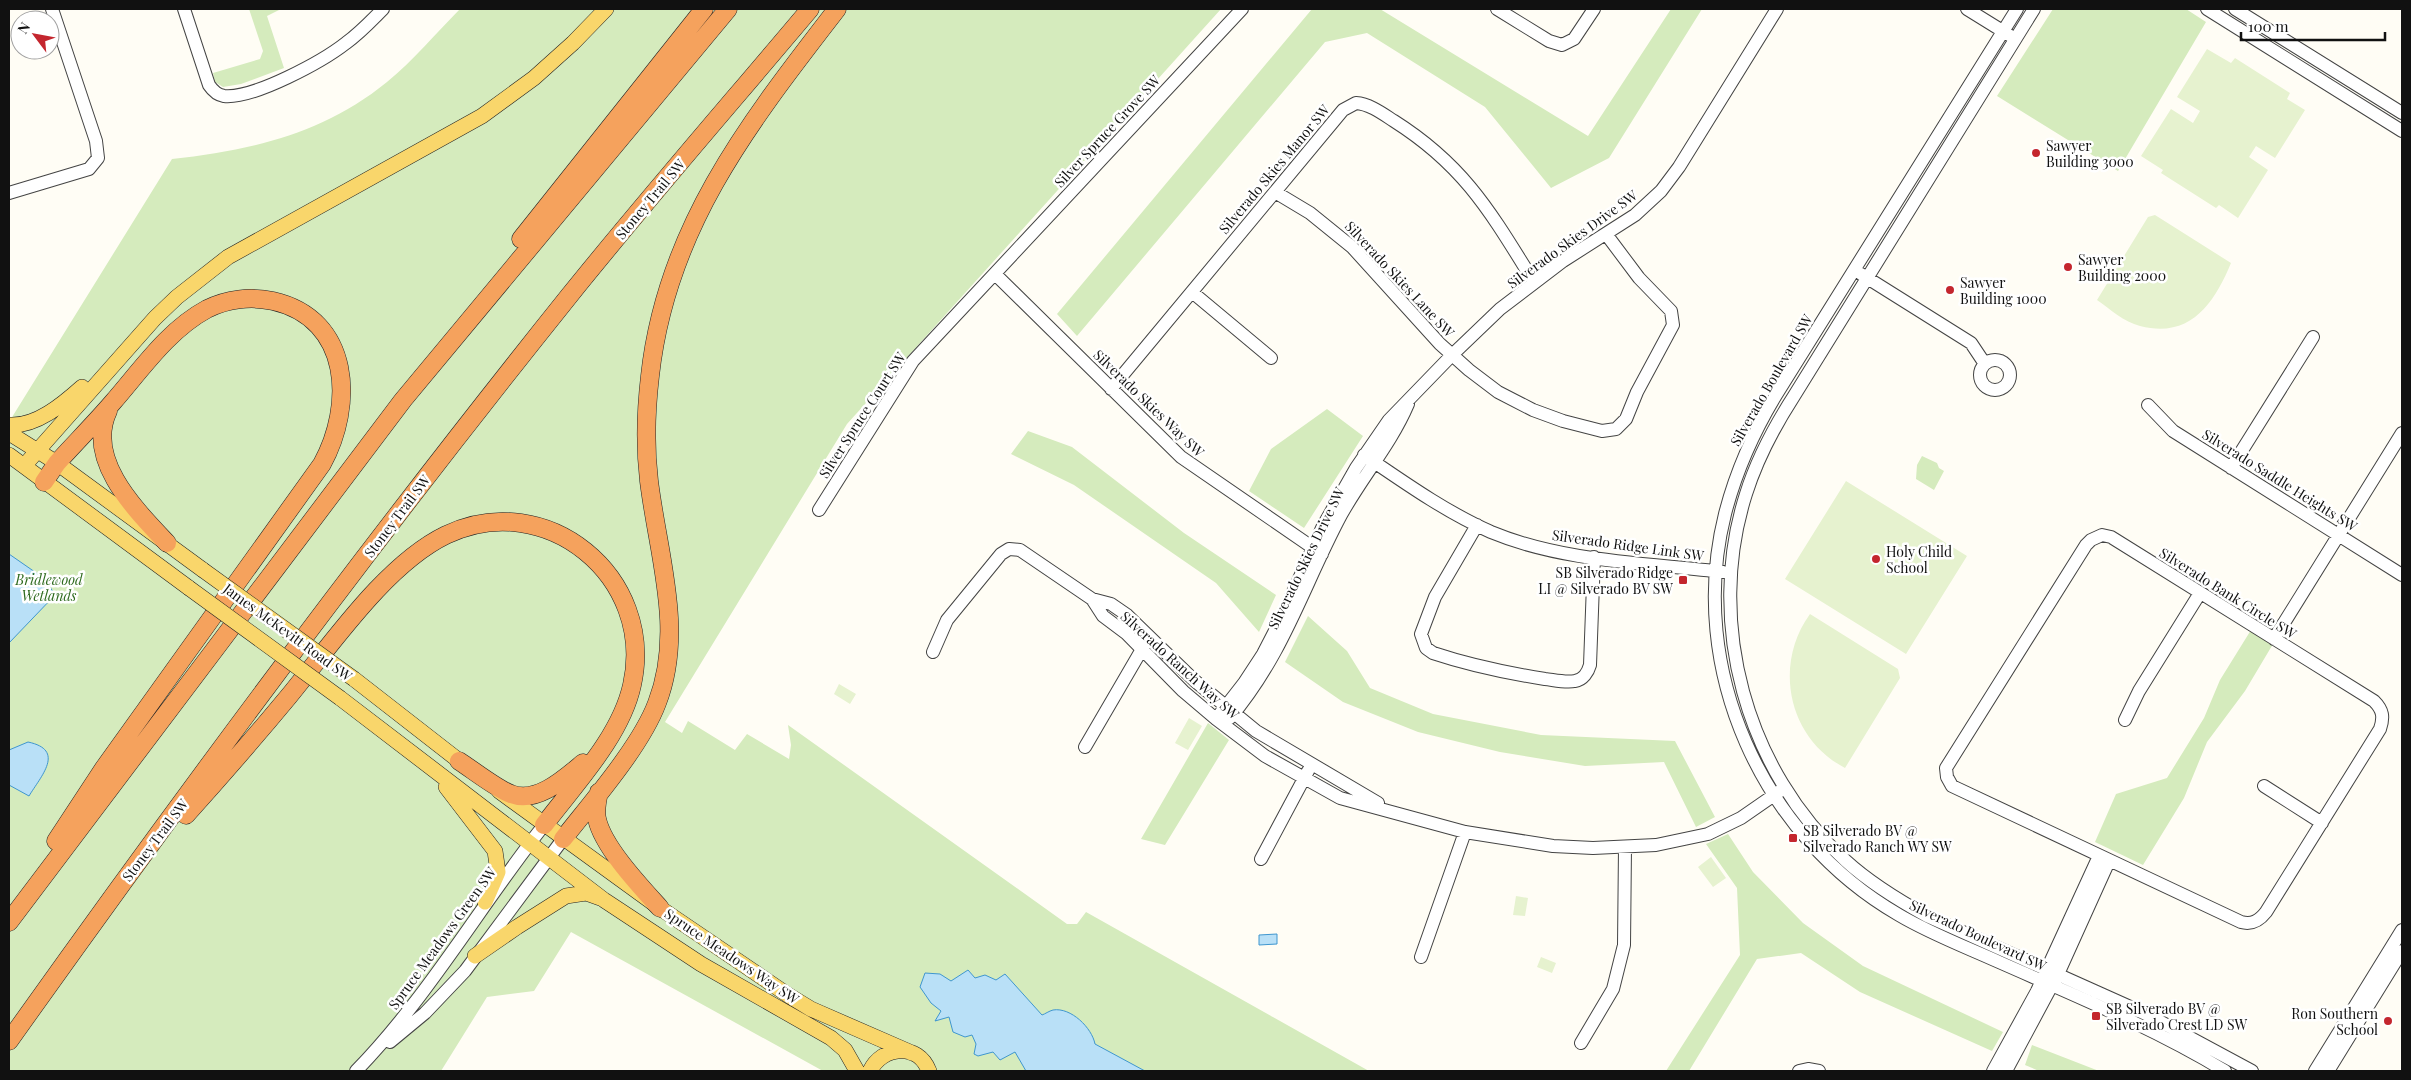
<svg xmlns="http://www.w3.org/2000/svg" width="2411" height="1080" font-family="'Playfair Display',serif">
	<rect width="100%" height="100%" fill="#fffdf5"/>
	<path fill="#d5ebbd" d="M249,9H281L267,16L284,68L241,84L223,87L215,82L213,73L260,59L263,51Z
		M460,9H1221L847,424L665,722L682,733L688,721L735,750L747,734L789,759L791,745L788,725L1067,924H1077L1086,912L1369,1071H823L571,932L534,991L487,997L441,1071H9V422L172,159C252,150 323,134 387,82C414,60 436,33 460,9Z
		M1312,9H1380L1588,136L1671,9H1702L1609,158L1551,188L1485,107L1367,33L1325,42L1077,336L1057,314Z
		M2053,9H2186L2206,22L2118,171L1997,96Z
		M1327,409L1363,436L1304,528L1249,491L1271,449Z
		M1028,431L1072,447L1184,533L1276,595L1259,632L1216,583L1074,485L1011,454Z
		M1922,456L1937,463L1939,468L1944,471L1934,490L1916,479L1917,465Z
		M1308,616L1347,651L1370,688L1433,714L1541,735L1675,741L1715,817L1696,827L1664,762L1585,766L1500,752L1418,732L1343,702L1285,662Z
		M2251,630L2273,644L2245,691L2207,742L2184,798L2143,865L2095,842L2116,794L2167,778L2204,718L2220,680Z
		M1208,723L1229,740L1165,845L1141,839Z
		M1728,834L1753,872L1803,923L1863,966L2003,1032L1992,1051L1860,992L1801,953L1757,959L1689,1071H1666L1740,955L1737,888L1706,844Z
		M2032,1045L2099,1071H2039L2025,1065Z"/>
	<path fill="#e6f2cf" d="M2207,49L2231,63L2235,58L2290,93L2287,99L2305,110L2275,158L2256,146L2249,157L2268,170L2238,218L2219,205L2216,208L2161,173L2163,170L2141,156L2171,109L2193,123L2200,111L2177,97Z
		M2155,215L2231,263C2214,304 2190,339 2140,326C2124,322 2110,309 2097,300L2148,217Z
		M1846,481L1967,556L1906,654L1785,579Z
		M1810,614L1898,669L1900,678L1845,768C1788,738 1773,665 1810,614Z
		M839,684L856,694L850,704L834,694Z
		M1189,718L1202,726L1188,750L1175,743Z
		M1711,857L1726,878L1713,887L1698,867Z
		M1516,896L1528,898L1525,916L1513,915Z
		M1541,957L1556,963L1552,973L1537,967Z"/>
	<path fill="#b9e0f7" stroke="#3f96cf" d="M9,554L45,579L55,595L9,643Z
		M28,742C66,750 41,776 29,796L9,785V750Z
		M1277,934V944L1259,945V935Z
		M968,970L975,978L985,975L996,980L1005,974L1042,1015C1045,1014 1049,1011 1053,1010C1071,1007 1092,1028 1095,1044L1145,1071H1026L1015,1052L1000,1060L993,1052L978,1056L974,1054L976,1044L972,1035L965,1037L953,1032L949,1017L935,1021L941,1011L931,1003L920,987L925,973L940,974L951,981Z"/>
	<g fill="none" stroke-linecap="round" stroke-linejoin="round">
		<defs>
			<path id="minor" d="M184,9L209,85C213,91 218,95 224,96C254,99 323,61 346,43C360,33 371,21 383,9
				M1497,9L1549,41L1562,45L1574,39L1594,9
				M1967,9L2009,35
				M2017,9L1776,395C1753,433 1736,471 1725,514C1686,669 1762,836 1899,915C1931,934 1966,947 1999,962C2076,996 2154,1028 2225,1071
				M2034,9L1794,396C1774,427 1757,459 1746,494C1705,622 1746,771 1846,861C1870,883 1898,900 1927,916L2148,1015L2252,1071
				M2207,9L2402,131
				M2235,9L2402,113
				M1275,192L1310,213L1352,247L1440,344L1469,370L1498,392L1533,410L1563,421L1602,431L1616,429L1626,419L1637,392L1673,325L1671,311L1639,278L1606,234
				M9,193L89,169L98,158L96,141L52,9
				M995,274L1181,457L1322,554
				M1861,274L1971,343L1985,364
				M1192,292L1271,358
				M1980 375a15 15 0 1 1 30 0a15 15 0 1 1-30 0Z
				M1111,389L1343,110L1356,103C1370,104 1383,114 1394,121C1465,166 1491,213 1534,282
				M2148,405L2173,431L2402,575
				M1364,455C1405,483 1446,512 1491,532C1563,562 1647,563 1723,572
				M2231,468L2313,337
				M819,510L913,361L1242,9
				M1477,525L1435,597L1421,634L1426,648L1433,653C1469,665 1507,673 1545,679C1554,680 1566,683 1575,681C1583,680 1588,672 1590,665L1594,557
				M2102,535L2111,537L2374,701C2383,710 2384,717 2380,729L2266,912C2259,921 2252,925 2241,922L1952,786L1947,777L1946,768L2086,545L2091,540Z
				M1092,599L1103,616L1127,634L1183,691L1216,719L1265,756L1340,798L1465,832L1553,846L1593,848L1656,845L1708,834L1741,818L1780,791
				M2274,639L2402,433
				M933,652L947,620L1001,554L1009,549L1020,550L1092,599L1111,604L1127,615L1195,681L1256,731L1378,803
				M1230,718C1284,654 1303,586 1341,515C1362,477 1391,444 1408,404
				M1216,719L1244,683L1263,654L1280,621L1323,526L1356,468L1389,420L1451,356L1500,309L1563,261L1635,215L1661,191L1679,167L1777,9
				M2125,720L2139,691L2200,593
				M1085,747L1145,644
				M2264,786L2322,823
				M1261,859L1308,771
				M1421,957L1465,832
				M390,1042L425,1013L465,971L563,839
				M1581,1043L1613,989L1624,945L1625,847
				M356,1071C428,997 480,906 544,825
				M1799,1071L1808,1069L1819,1071
				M1993,1071L2037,991L2099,856
				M2006,1071L2058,974L2109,861
				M2315,1071L2402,930
				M2328,1071L2402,951"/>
			<path id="major" d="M9,425C36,427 63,404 82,387
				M9,433L57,463L203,570
				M9,455L189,588
				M24,466L155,318L177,297L228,257L482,116L534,78L573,43L606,9
				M354,679L467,767
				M340,698L604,900L701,964L831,1038L845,1050L857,1071
				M446,787L495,851L498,872L485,902
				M499,791L660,908L788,995L811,1009L912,1053
				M475,956L517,927L566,896L586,893L600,898
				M870,1071C882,1046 918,1042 929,1071"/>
			<path id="highway" d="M521,239L704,9
				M108,411C85,460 136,510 167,543
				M44,482L57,463C75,443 95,423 113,402C141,370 168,330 207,309C227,299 251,296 273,301C352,319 354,406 322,464L104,768L56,841
				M459,761C473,770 497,789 511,794C537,804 565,778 583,763
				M599,792C597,801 595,810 597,819C603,847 641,887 660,908
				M186,815C221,776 255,737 289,696C331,645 386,564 446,535C546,487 656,577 632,685C621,736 575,784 544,825
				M563,839C592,802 641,746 657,703C685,631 658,555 649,481C645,447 646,410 650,376C666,228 749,123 837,9
				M9,922L403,400L728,9
				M9,1041C189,788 375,538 569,296C647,199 730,104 810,9"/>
		</defs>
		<use href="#minor" stroke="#444" stroke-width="14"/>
		<use href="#major" stroke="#222" stroke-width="16"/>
		<use href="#highway" stroke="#222" stroke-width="19"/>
		<use href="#minor" stroke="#fff" stroke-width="12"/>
		<use href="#major" stroke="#f9d66b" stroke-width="15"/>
		<use href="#highway" stroke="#f5a25d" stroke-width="18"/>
		<defs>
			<path id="major-bridge" d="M203,570L354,679
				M189,588L340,698"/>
		</defs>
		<use href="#major-bridge" stroke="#222" stroke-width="16" stroke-linecap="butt"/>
		<use href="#major-bridge" stroke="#f9d66b" stroke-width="15"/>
	</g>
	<g fill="#c4262e" stroke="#fff" stroke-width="2">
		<circle cx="2036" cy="153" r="5"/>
		<circle cx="2068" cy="267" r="5"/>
		<circle cx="1950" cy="290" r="5"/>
		<circle cx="1876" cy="559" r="5"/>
		<rect x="1678" y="575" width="10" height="10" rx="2.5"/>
		<rect x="1788" y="833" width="10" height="10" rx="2.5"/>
		<rect x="2091" y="1011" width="10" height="10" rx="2.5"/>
		<circle cx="2388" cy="1021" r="5"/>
	</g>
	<g text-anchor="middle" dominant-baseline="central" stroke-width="5" stroke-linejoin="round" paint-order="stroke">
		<g font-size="14" fill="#111" stroke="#fff">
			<text transform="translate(1107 131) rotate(-47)">Silver Spruce Grove SW</text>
			<text transform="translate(1274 169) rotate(-50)">Silverado Skies Manor SW</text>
			<text transform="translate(650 199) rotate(-50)">Stoney Trail SW</text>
			<text transform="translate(1572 239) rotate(-36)">Silverado Skies Drive SW</text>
			<text transform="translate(1400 279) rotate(47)">Silverado Skies Lane SW</text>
			<text transform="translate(1771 380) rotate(-60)">Silverado Boulevard SW</text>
			<text transform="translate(1149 403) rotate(44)">Silverado Skies Way SW</text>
			<text transform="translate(862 415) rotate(-57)">Silver Spruce Court SW</text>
			<text transform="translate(2280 480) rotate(32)">Silverado Saddle Heights SW</text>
			<text transform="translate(397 516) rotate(-53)">Stoney Trail SW</text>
			<text transform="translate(1628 545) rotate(8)">Silverado Ridge Link SW</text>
			<text transform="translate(1306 558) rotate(-64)">Silverado Skies Drive SW</text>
			<text transform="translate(2228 593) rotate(32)">Silverado Bank Circle SW</text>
			<text transform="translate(288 632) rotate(36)">James McKevitt Road SW</text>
			<text transform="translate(1180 665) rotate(42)">Silverado Ranch Way SW</text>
			<text transform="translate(155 840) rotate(-53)">Stoney Trail SW</text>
			<text transform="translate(1978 935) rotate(25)">Silverado Boulevard SW</text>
			<text transform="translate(442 938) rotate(-54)">Spruce Meadows Green SW</text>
			<text transform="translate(732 956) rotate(34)">Spruce Meadows Way SW</text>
		</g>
		<g font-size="14" fill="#111" stroke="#fff" text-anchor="start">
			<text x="2046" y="145">Sawyer<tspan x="2046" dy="16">Building 3000</tspan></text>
			<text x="2078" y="259">Sawyer<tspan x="2078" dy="16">Building 2000</tspan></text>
			<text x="1960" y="282">Sawyer<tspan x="1960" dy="16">Building 1000</tspan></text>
			<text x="1886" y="551">Holy Child<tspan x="1886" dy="16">School</tspan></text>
			<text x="1673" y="572" text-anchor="end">SB Silverado Ridge<tspan x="1673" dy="16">LI @ Silverado BV SW</tspan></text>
			<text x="1803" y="830">SB Silverado BV @<tspan x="1803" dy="16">Silverado Ranch WY SW</tspan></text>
			<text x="2106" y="1008">SB Silverado BV @<tspan x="2106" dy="16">Silverado Crest LD SW</tspan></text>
			<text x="2378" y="1013" text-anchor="end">Ron Southern<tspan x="2378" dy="16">School</tspan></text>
		</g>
		<g font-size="14" font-style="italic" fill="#2f6b1f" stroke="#fff">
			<text x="49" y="579">Bridlewood<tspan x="49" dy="16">Wetlands</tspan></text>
		</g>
	</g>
	<rect width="2411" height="1080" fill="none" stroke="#111111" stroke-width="20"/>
	<g transform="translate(35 35) rotate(302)"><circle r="24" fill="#ffffff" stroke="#a0a0a0"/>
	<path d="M0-4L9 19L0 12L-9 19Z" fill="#c4262e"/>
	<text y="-8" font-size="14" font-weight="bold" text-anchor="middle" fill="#111111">N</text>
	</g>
	<path d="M2241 32v8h144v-8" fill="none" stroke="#111111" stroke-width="2.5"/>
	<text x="2248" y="32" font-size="15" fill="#111111" stroke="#ffffff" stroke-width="4" paint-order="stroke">100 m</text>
</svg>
